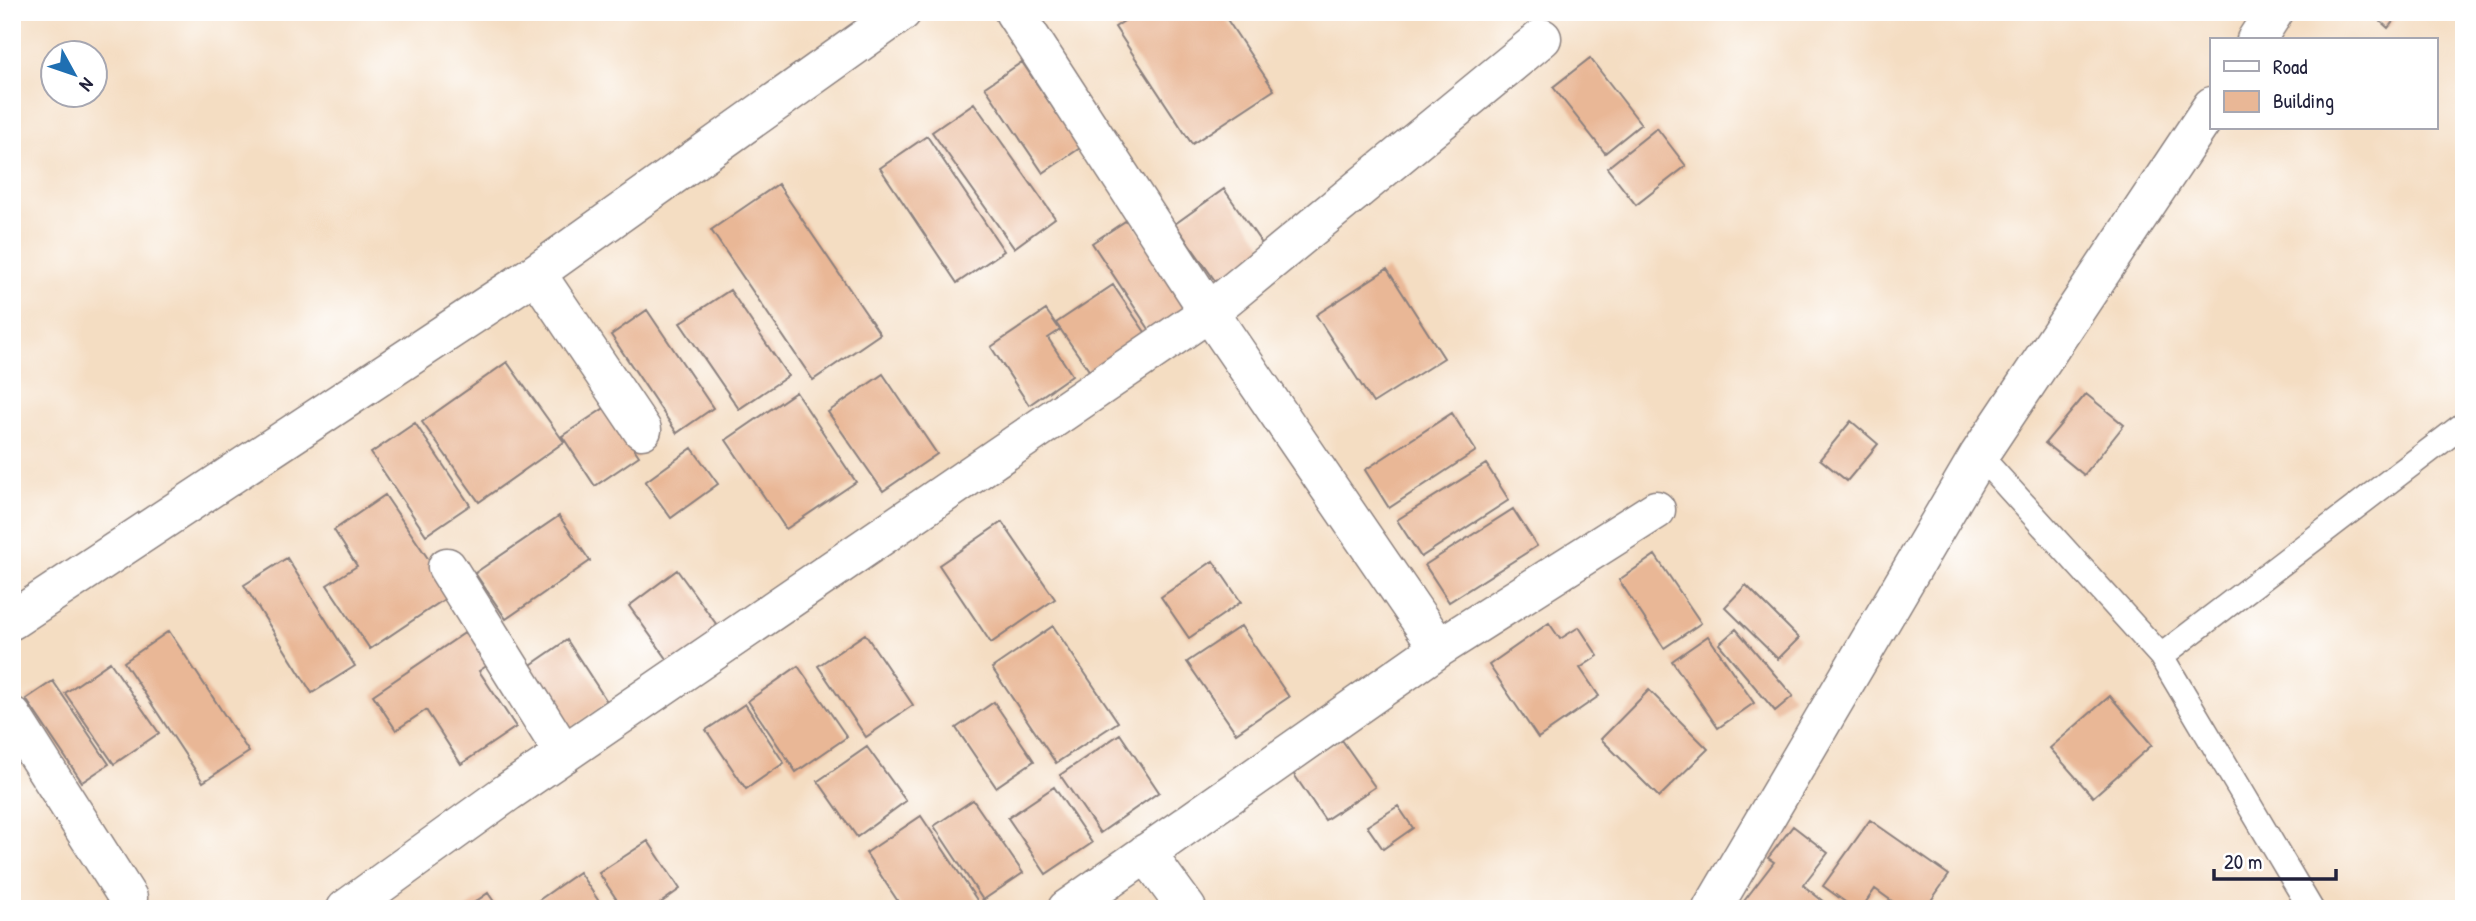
<svg xmlns="http://www.w3.org/2000/svg" width="2476" height="921" font-family="'Patrick Hand',sans-serif">
	<rect width="100%" height="100%" fill="#fff"/>
	<filter id="ink" filterUnits="userSpaceOnUse"><feTurbulence type="fractalNoise" baseFrequency=".0143" numOctaves="2"/><feDisplacementMap in="SourceGraphic" scale="14" xChannelSelector="R" yChannelSelector="G"/><feConvolveMatrix kernelMatrix="1 2 1 2 8 2 1 2 1" color-interpolation-filters="sRGB"/></filter>
	<filter id="wash" filterUnits="userSpaceOnUse"><feTurbulence type="fractalNoise" baseFrequency=".00686" numOctaves="4" result="noise"/><feDisplacementMap in="SourceGraphic" scale="28" xChannelSelector="R" yChannelSelector="G"/><feGaussianBlur stdDeviation="1.57" result="paint"/><feColorMatrix in="noise" values="0 0 0 0 0 0 0 0 0 0 0 0 0 0 0 0 0 1.4 0 .05"/><feComposite in="paint" operator="in"/></filter>
	<g filter="url(#wash)">
		<rect width="100%" height="100%" fill="#f4ddc2"/>
		<g id="blocks">
			<path fill="#e9b796" d="M1138,12H1222L1274,90L1192,144L1115,27Z
				M2370,12H2401L2388,28Z
				M1590,58L1641,124L1605,153L1553,87Z
				M1022,62L1080,148L1043,173L985,87Z
				M974,103L1055,218L1014,248L932,132Z
				M1657,128L1686,166L1636,205L1607,168Z
				M927,136L1004,251L957,283L880,168Z
				M778,184L880,334L813,380L711,230Z
				M1224,189L1265,248L1216,282L1175,224Z
				M1130,218L1189,307L1151,332L1092,243Z
				M1387,269L1444,358L1373,403L1316,315Z
				M1113,285L1149,338L1093,376L1056,323Z
				M730,290L788,376L739,409L680,323Z
				M647,310L713,408L677,433L611,335Z
				M1046,310L1060,330L1048,338L1072,375L1029,405L991,347Z
				M507,362L564,442L479,502L422,422Z
				M883,374L937,454L883,491L828,412Z
				M796,392L856,482L786,529L726,440Z
				M2086,394L2124,425L2084,475L2045,443Z
				M606,407L639,456L595,486L562,436Z
				M1452,413L1476,451L1389,508L1365,470Z
				M1851,421L1878,444L1847,481L1820,459Z
				M415,423L470,505L426,535L371,453Z
				M692,448L718,484L671,518L645,482Z
				M1486,464L1509,500L1421,557L1397,520Z
				M385,495L452,594L370,649L327,585L357,566L334,530Z
				M1513,509L1537,546L1449,602L1425,565Z
				M559,516L590,561L506,619L475,573Z
				M1002,522L1055,599L991,643L939,565Z
				M1655,555L1701,623L1664,648L1619,580Z
				M287,558L355,666L312,693L244,585Z
				M1213,561L1241,602L1189,638L1161,597Z
				M677,570L722,632L673,667L629,606Z
				M1746,585L1799,638L1778,659L1725,607Z
				M1549,623L1560,639L1579,627L1598,656L1580,668L1599,696L1538,738L1489,665Z
				M1053,626L1118,722L1056,763L992,668Z
				M1241,626L1289,697L1236,733L1187,662Z
				M1736,629L1793,696L1775,711L1719,644Z
				M469,630L491,663L479,671L516,727L461,764L426,710L396,730L373,695Z
				M169,631L249,752L203,782L124,662Z
				M865,634L913,705L866,737L818,666Z
				M1708,636L1754,703L1718,728L1672,661Z
				M567,640L608,703L564,733L522,671Z
				M110,662L159,733L114,764L65,693Z
				M798,666L847,737L796,772L748,701Z
				M53,681L109,764L82,782L26,699Z
				M1649,690L1708,749L1659,797L1601,739Z
				M2110,696L2152,745L2093,797L2050,748Z
				M994,702L1034,761L996,787L956,728Z
				M745,704L784,763L746,789L706,730Z
				M1120,734L1159,792L1100,833L1060,775Z
				M1342,740L1375,787L1325,820L1293,773Z
				M867,747L906,801L857,837L818,781Z
				M1054,787L1092,843L1046,874L1008,818Z
				M973,800L1023,873L983,900L934,826Z
				M1398,806L1413,828L1383,849L1367,826Z
				M921,816L983,909H903L866,853Z
				M1870,820L1949,875L1925,909H1903L1875,889L1861,909H1855L1823,886Z
				M1793,826L1828,853L1803,885L1825,903L1821,909H1746L1741,905L1774,862L1768,858Z
				M648,841L680,889L652,909H623L599,873Z
				M579,872L604,909H530L529,907Z
				M488,893L499,909H465Z"/>
		</g>
	</g>
	<g filter="url(#ink)">
		<use href="#blocks" fill-opacity="0" stroke="#8b807e" stroke-width="2"/>
		<g fill="none" stroke-linecap="round" stroke-linejoin="round">
			<defs>
				<path id="lane" d="M1979,455L2161,656L2311,909
					M2161,656L2464,424"/>
				<path id="street" d="M1014,12L1209,312L1439,648
					M2256,40L2274,12
					M536,273L642,430
					M447,567L564,754
					M12,620L536,273L902,12
					M12,716L128,898
					M1146,853L1187,909
					M346,909L508,792L1209,312L1542,38
					M1067,909L1439,648L1656,510
					M1712,909L1979,455L2212,106"/>
			</defs>
			<use href="#lane" stroke="#8b807e" stroke-width="27"/>
			<use href="#street" stroke="#8b807e" stroke-width="41"/>
			<use href="#lane" stroke="#fff" stroke-width="24"/>
			<use href="#street" stroke="#fff" stroke-width="38"/>
		</g>
	</g>
	<rect width="2476" height="921" fill="none" stroke="#fff" stroke-width="42"/>
	<rect x="2210" y="38" width="228" height="91" fill="#ffffff" stroke="#a7a7b1" stroke-width="2"/>
	<rect x="2224" y="61" width="35" height="10" fill="#ffffff" stroke="#a7a7b1" stroke-width="2"/>
	<text x="2273" y="74" font-size="21" fill="#22223b">Road</text>
	<rect x="2224" y="91" width="35" height="21" fill="#e9b796" stroke="#a7a7b1" stroke-width="2"/>
	<text x="2273" y="108" font-size="21" fill="#22223b">Building</text>
	<g transform="translate(74 74) rotate(130)"><circle r="33" fill="#ffffff" stroke="#a7a7b1" stroke-width="2"/>
	<path d="M0-5L12 26L0 18L-12 26Z" fill="#1f6fb2"/>
	<text y="-10" font-size="19" font-weight="bold" text-anchor="middle" fill="#22223b">N</text>
	</g>
	<path d="M2214 869v10h122v-10" fill="none" stroke="#22223b" stroke-width="3.5"/>
	<text x="2224" y="869" font-size="21" fill="#22223b" stroke="#ffffff" stroke-width="5" paint-order="stroke">20 m</text>
</svg>
